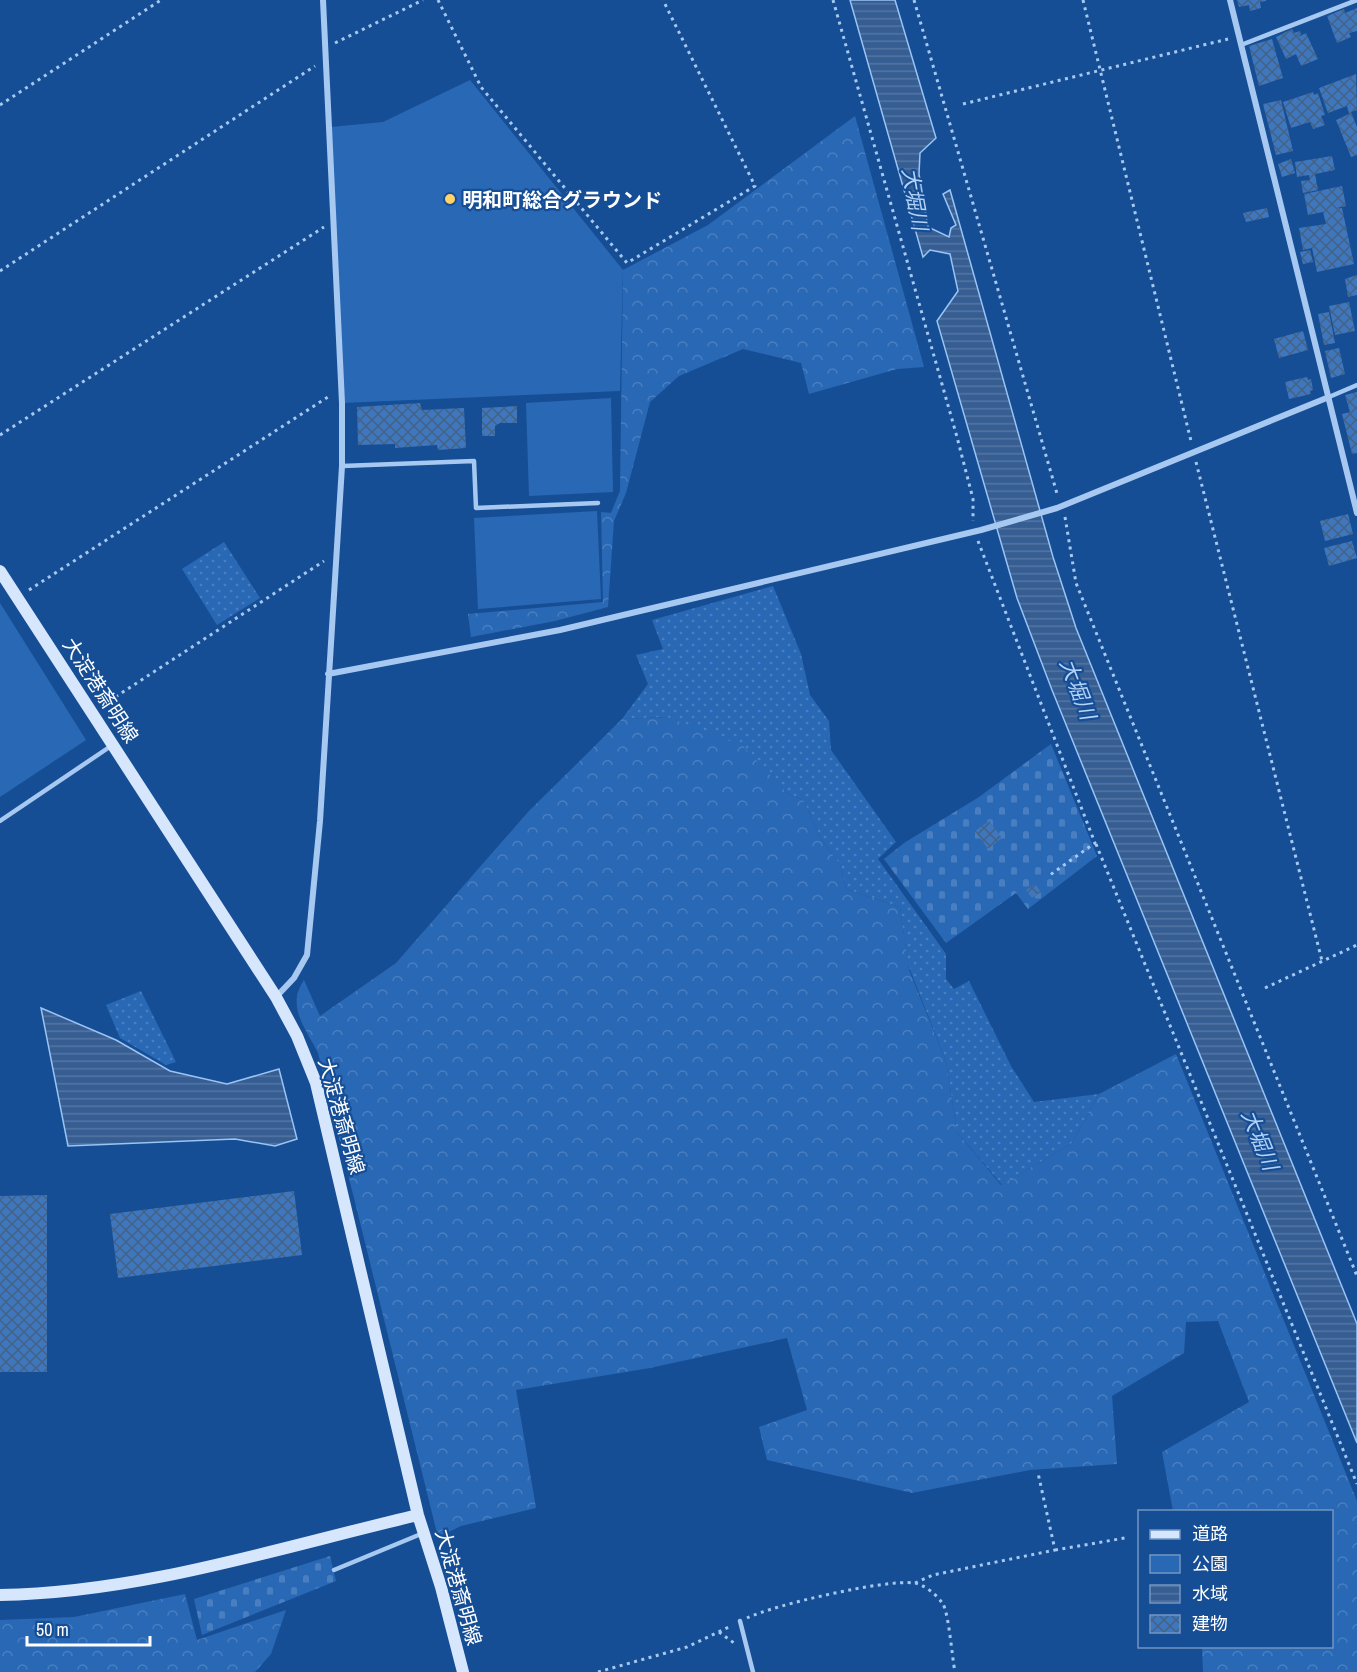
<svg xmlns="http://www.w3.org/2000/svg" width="1357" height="1672" font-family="'Archivo Narrow','Noto Sans JP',sans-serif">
	<defs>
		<pattern id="grass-dots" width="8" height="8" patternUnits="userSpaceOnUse" patternTransform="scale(1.5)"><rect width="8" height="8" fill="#2968b5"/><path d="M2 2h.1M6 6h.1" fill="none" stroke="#497fc0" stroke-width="1.8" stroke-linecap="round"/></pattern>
		<pattern id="forest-crowns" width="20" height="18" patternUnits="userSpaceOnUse" patternTransform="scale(1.5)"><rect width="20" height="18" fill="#2968b5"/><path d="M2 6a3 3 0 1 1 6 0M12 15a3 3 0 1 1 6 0" fill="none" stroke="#497fc0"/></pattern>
		<pattern id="cemetery-stones" width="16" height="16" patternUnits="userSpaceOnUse" patternTransform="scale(1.5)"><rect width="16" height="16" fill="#2968b5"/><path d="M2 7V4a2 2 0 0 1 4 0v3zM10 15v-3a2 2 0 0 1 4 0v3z" fill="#497fc0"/></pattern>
		<pattern id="water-rules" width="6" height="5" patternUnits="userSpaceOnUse" patternTransform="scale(1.5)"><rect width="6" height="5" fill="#365e93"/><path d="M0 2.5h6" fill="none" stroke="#5476a3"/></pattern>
		<pattern id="building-cross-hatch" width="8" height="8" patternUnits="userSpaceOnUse" patternTransform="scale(1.5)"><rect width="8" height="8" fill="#3e77bd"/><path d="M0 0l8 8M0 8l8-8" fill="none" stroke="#456284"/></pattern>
	</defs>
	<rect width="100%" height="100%" fill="#164e96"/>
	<path fill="url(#grass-dots)" d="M224,542L260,598L217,625L182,569Z
		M773,586L801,654L810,695L829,721L831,750L896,842L878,859L946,954V979L954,989L969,981L1011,1066L1034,1102L1099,1094L1072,1143L1002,1185L957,1132L946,1061L908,965L900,907L846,889L840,865L820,837L804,801L787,793L770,776L667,717L622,719L648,684L636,655L663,649L652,620Z
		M141,991L176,1062L166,1065L120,1038L106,1005Z"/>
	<path fill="url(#forest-crowns)" d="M855,116L924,367L897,369L809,394L801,363L743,349L679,376L650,402L626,493L614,521L608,607L555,621L471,637L468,614L603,602L601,512L611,513L620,491L623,270L708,225Z
		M667,717L743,746L787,793L804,801L820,837L840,865L846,889L900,907L909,970L946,1061L957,1132L1001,1185L1072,1143L1099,1094L1176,1054L1357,1501V1672H1203L1202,1647L1332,1646V1512L1173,1511L1162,1452L1249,1402L1218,1321L1186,1322L1184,1353L1112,1396L1117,1464L1030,1470L912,1493L767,1460L759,1427L807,1410L787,1338L650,1368L516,1390L536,1508L461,1526L438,1537L318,1053C305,1027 286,1006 304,980L320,1016L396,963L528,812L622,719Z
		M185,1594L197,1640L286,1610L271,1654L255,1672H0V1620L74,1617Z"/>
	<path fill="url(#cemetery-stones)" d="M1051,744L1097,856L1028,909L1016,893L946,943L884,859L904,843L979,797Z
		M330,1556L336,1581L202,1635L194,1599Z"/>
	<path fill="#2968b5" d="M470,80L623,270L620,391L342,403L331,127L383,122Z
		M611,398L613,492L529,496L526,403Z
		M597,511L601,599L478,609L474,518Z
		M0,603L86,740L0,797Z"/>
	<path fill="url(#water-rules)" stroke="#99c4f4" stroke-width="1.5" d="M850,0H895L936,138L920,153L919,174L928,227L949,237L951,228L956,225L943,194L950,190L1053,557L1076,628L1357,1324V1443L1052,690L1017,598L937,321L958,291L950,254L930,250L923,257Z
		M41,1008L116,1040L170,1071L227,1084L279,1069L297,1139L275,1146L235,1139L68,1146Z"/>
	<path fill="url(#building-cross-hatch)" d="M1237,0H1266V1L1260,2L1261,8L1250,11L1249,5L1239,7Z
		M1357,8V31L1349,33L1351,37L1337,43L1327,16L1344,9L1345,13Z
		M1292,29L1294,33L1300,31L1301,34L1298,37L1306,33L1318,59L1301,66L1296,54L1286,59L1276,37Z
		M1272,39L1283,78L1259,86L1249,46Z
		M1356,74L1357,110L1351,112L1357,127V155L1351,157L1336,120L1349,114L1347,106L1328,113L1319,88Z
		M1313,92L1314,95L1318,93L1325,115L1321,116L1325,125L1313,129L1310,122L1291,128L1283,102Z
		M1281,100L1293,151L1276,155L1263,104Z
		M1332,156L1335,170L1315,174L1318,190L1303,193L1301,181L1310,180L1309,175L1297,177L1295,162Z
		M1291,159L1295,173L1282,177L1278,164Z
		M1342,186L1346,206L1337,208H1342L1354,264L1317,272L1312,248L1303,250L1299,228L1326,224L1323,212L1308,215L1304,194Z
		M1267,208L1269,217L1246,222L1243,213Z
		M1310,250L1313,262L1303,264L1300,252Z
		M1357,275V295L1348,297L1345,279Z
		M1349,302L1355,331L1335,335L1329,306Z
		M1329,312L1335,343L1324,345L1318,314Z
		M1303,331L1308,350L1279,358L1274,339Z
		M1339,348L1345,374L1331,378L1325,351Z
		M1307,377L1308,380L1311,379L1313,390L1310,391L1311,394L1289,399L1285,382Z
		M1357,392V453L1352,454L1342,414L1350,412L1345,395Z
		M420,403L422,410L464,408L466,448L438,450L437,445L395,448V444L358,445L357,407Z
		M517,406V423H500L495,426V436H482V408Z
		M1348,514L1353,534L1325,541L1320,521Z
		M1352,541L1357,558L1329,566L1324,548Z
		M989,821L1002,838L988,849L975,831Z
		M1035,884L1041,892L1032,898L1026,890Z
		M294,1191L302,1255L118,1278L110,1214Z
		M47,1195V1372H0V1196Z"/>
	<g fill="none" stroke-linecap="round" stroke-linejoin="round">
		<path stroke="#a7c9f1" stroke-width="3" stroke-dasharray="3 4.5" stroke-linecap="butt" d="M438,0L481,87L627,263L755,186L663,0
			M833,0L957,437L973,499V521
			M914,0L1058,497
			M1083,0L1191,441
			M335,43L423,0
			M963,104L1228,39
			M0,105L161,0
			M0,271L315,66
			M0,435L324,227
			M1196,462L1322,961
			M1065,517L1076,583L1357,1276
			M978,541L1095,843L1050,875
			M29,590L331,395
			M103,705L324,561
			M1096,844L1357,1484
			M1265,988L1357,945
			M1055,1550L1125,1538
			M915,1583L933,1575L1055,1550L1038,1473
			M747,1618C774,1605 885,1579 914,1583C924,1584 937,1595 943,1604C949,1615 952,1657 955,1672
			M719,1632L734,1643
			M598,1672L687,1647L731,1626"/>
		<path stroke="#a7c9f1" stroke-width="4.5" d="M1241,45L1357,0
			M1329,397L1357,385
			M342,466L474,461L476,508L598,503
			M0,821L111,746
			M334,1570L421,1534
			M740,1621L753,1672"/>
		<path stroke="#a7c9f1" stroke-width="6" d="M1230,0L1357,513
			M328,674L560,630L981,530L1057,508L1329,397
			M276,997L294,978L307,955L320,821L342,466V403L323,0"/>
		<path stroke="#d6e6fc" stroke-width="12" d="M0,571L276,997L297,1036L316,1083L418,1515L441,1587L463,1672
			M0,1595C141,1593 281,1547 418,1515"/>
	</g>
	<circle fill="#ffd367" stroke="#164e96" stroke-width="2" cx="450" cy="199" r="6"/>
	<g text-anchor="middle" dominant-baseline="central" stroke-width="4.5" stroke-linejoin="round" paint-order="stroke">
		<g font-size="20" font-weight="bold" fill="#fff" stroke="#164e96" text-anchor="start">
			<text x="462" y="199">明和町総合グラウンド</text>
		</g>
		<g font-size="20" fill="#fff" stroke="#164e96">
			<text transform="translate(101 690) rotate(57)">大淀港斎明線</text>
			<text transform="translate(342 1116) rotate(74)">大淀港斎明線</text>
			<text transform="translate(459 1587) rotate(74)">大淀港斎明線</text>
		</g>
		<g font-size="21" font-style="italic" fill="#b3d3f8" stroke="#164e96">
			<text transform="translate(915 199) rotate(80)">大堀川</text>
			<text transform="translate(1078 689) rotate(69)">大堀川</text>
			<text transform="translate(1260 1140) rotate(68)">大堀川</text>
		</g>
	</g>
	<rect x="1138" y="1510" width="195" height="138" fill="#164e96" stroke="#7395c0" stroke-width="1.5"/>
	<rect x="1150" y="1530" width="30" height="9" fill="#d6e6fc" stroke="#7395c0" stroke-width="1.5"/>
	<text x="1192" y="1540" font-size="18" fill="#ffffff">道路</text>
	<rect x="1150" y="1555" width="30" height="18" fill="#2968b5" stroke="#7395c0" stroke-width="1.5"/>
	<text x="1192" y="1570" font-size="18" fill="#ffffff">公園</text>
	<rect x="1150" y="1585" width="30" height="18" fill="url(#water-rules)" stroke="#7395c0" stroke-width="1.5"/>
	<text x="1192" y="1600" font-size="18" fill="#ffffff">水域</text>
	<rect x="1150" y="1615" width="30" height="18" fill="url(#building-cross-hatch)" stroke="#7395c0" stroke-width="1.5"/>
	<text x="1192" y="1630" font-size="18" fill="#ffffff">建物</text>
	<path d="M27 1636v9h123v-9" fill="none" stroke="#ffffff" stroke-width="3"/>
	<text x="36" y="1636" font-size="18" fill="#ffffff" stroke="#164e96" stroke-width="4.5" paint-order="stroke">50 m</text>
</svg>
